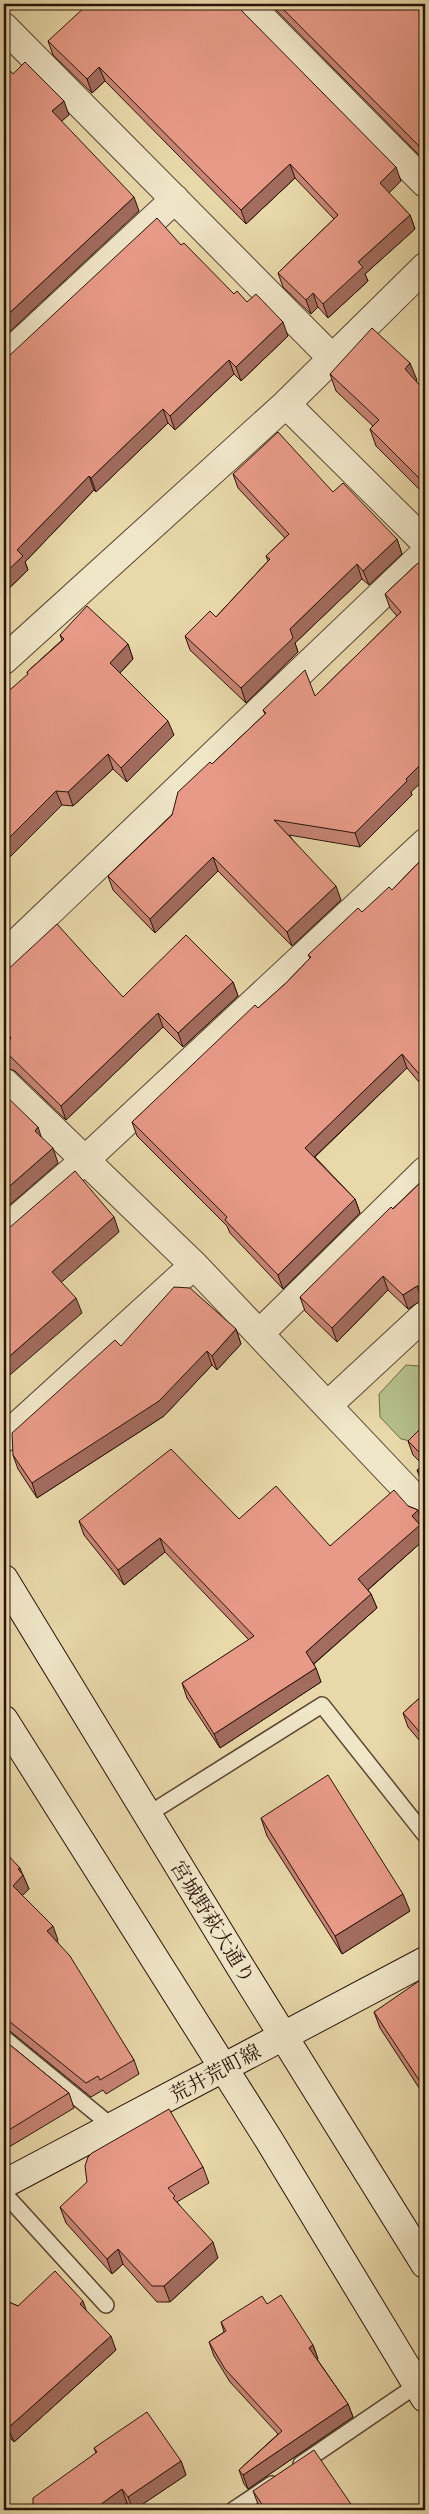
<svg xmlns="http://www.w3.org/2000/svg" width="429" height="2514" font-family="'IM FELL Great Primer','Noto Serif JP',serif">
	<rect width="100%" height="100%" fill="#e8d8aa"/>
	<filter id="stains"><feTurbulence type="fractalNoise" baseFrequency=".004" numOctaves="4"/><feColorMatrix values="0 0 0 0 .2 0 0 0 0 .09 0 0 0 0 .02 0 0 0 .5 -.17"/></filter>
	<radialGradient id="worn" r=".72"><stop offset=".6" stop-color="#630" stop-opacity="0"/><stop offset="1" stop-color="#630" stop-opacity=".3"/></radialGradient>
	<path fill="#b4bf8a" stroke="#6e6949" d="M406,1365L419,1366L425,1373V1431L415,1442L401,1439L380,1417L379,1394Z"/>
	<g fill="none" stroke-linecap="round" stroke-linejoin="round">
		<defs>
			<path id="lane" d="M147,1815L322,1705L425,1835
				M4,2038L114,2128
				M4,2193L106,2305
				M301,2464L417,2385
				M233,2510L272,2484"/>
			<path id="street" d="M248,4L425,183
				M4,27L333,359
				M4,358L175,199
				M286,404L425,542
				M4,660L286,404L425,267
				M4,955L425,553
				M4,1082L194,1265L425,1509
				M4,1230L85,1160L425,843
				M260,1333L425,1171
				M328,1405L425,1315
				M4,1438L194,1265"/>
			<path id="secondary" d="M4,1579L241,1968L425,2264
				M4,1720L269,2140L425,2398
				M4,2184L425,1961"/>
		</defs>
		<use href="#lane" stroke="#594430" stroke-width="18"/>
		<use href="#street" stroke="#594430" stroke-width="30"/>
		<use href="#secondary" stroke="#291308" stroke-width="30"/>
		<use href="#lane" stroke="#f0e6c8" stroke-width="15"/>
		<use href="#street" stroke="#f0e6c8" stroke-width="28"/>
		<use href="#secondary" stroke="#f0e6c8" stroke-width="28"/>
	</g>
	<path fill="#c78474" stroke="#291308" d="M270,4H425V159L424,160Z
		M48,41L401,181L389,193L410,215L415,229L365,274L368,281L328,318L318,307L311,314L283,287L278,273L334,219L295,178L246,224L105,81L92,93L53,55Z
		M181,245L234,294L247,302L288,336L241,381L234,374L175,430L168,423L96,492L94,490L25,562L28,570L4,593L10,355Z
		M330,374L417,380L416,381L425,391V495L376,446L370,429L373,426L336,391Z
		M233,474L333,492L397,539L402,554L369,585L362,579L295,643L298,652L246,703L190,650L185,636L216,617L268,561L266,556L285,538L238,488Z
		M418,563L411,792L412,795L360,847L289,835L341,900L292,946L218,871L155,933L113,890L108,876L172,815L212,764L265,714L263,710L315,696L397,616L390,608L385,594Z
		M60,635L128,644L133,659L120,673L174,735L127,782L113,769L73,806L62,805L4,863L28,674L27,672L62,640Z
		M425,856V1089L407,1068L315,1157L355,1199L360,1213L283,1289L230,1233L227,1226L137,1136L132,1122L286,983L310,958L308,955L392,890Z
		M4,973L123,997L233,982L238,996L183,1047L163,1027L66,1120L15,1071L4,1067V1046L7,1042L4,1038Z
		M425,1178V1300H422L408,1309L388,1290L337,1342L305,1311L300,1297Z
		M236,1329L241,1344L217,1370L212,1365L164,1416L37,1498L18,1469L13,1455L121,1346Z
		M425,1424V1487L422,1483L417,1470L423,1465L413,1455L408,1441Z
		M408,1506L418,1510L423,1524L420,1526L425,1539L368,1590L371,1594L377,1608L314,1664L321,1682L220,1748L187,1698L182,1683L249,1640L165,1552L124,1585L84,1535L79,1521L239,1519L330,1546Z
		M425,1693V1747L408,1727L403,1713Z
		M261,1818L410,1911L342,1954L267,1836Z
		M4,1851L22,1873L29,1889L22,1895L58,1940L57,1941L134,2060L139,2074L106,2094L103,2090L91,2097L10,2031L4,2030Z
		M425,1984V2097L380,2028L374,2012Z
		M4,2040L69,2093L74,2108L4,2150Z
		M203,2167L209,2183L177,2202L218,2258L170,2302H157L123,2264L112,2274L66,2223L60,2207Z
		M4,2300L18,2306L86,2310L116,2350L14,2442L4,2431Z
		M267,2304L313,2345L318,2359H317L348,2404L353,2417L248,2489L244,2484L239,2470L278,2434L230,2382L214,2356L209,2342L224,2332L221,2322Z
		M94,2448L181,2461L186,2475L134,2510H132L127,2503L33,2506L96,2453Z
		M253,2491L355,2510H262L258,2504Z"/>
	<path fill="#a26c5e" stroke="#291308" d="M99,67L105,81L92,93L87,79Z
		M64,101L69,115L57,125L52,111Z
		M424,141L425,144V159L424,160L419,146Z
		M290,164L295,178L246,224L241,210Z
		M396,167L401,181L385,197L380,183Z
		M134,197L139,211L4,337V318Z
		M410,215L415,229L365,274L368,281L328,318L323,304L358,262Z
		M313,293L318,307L311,314L306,300Z
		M283,322L288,336L241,381L236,367Z
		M229,360L234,374L175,430L170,416Z
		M410,363L417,380L411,386L405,369Z
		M163,409L168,423L96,492L91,478Z
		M89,476L94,490L25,562L28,570L4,593V574L17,550Z
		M397,539L402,554L369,585L363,571Z
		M357,564L362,579L295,643L298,652L246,703L241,688L290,629Z
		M128,644L133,659L115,678L110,663Z
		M168,721L174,735L127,782L121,768Z
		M108,754L113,769L73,806L68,792Z
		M425,760V779L411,792L412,795L360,847L355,833L406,779Z
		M56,791L62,805L4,863V843Z
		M213,857L218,871L155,933L150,919Z
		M336,886L341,900L292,946L287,932Z
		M233,982L238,996L183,1047L178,1033Z
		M158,1013L163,1027L66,1120L61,1106Z
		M402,1054L407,1068L310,1161L305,1148Z
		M38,1127L43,1142L35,1131Z
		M53,1148L58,1163L4,1210V1191Z
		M355,1199L360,1213L283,1289L278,1275Z
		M114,1217L119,1232L57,1286L52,1272Z
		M383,1276L388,1290L337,1342L332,1328Z
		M417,1286L422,1300L408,1309L403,1295Z
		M76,1298L82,1313L4,1380V1361Z
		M236,1329L241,1344L217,1370L212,1356Z
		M207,1351L212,1365L164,1416L37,1498L32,1483Z
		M418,1510L423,1524L420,1526L425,1539L364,1593L358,1579L412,1516Z
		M160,1538L165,1552L124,1585L118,1570Z
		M371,1594L377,1608L311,1666L306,1652Z
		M316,1668L321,1682L220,1748L214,1734Z
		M20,1868L23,1876V1875L29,1889L18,1900L13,1886L18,1869Z
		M403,1894L410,1911L342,1954L335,1936Z
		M53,1926L58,1940L52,1945L47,1931Z
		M213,2242L218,2258L170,2302L164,2286Z
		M118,2249L123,2264L112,2274L107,2259Z
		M83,2301L88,2315L80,2304Z
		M111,2336L116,2350L14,2442L8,2428Z
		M313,2345L318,2359L314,2362L309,2348Z
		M348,2404L353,2417L248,2489L243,2475Z
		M181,2461L186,2475L134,2510H133L128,2497Z
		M122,2489L127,2503L117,2510H93Z"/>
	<path fill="#e79a87" stroke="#291308" d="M88,4H235L396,167L380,183L410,215L358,262L363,267L323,304L313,293L306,300L278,273L338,215L290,164L241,210L99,67L87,79L48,41Z
		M278,4H425V143L424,141L419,146Z
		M25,62L64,101L52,111L134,197L4,318V64L13,74Z
		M157,218L181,245L184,243L234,294L237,291L247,302L256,294L283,322L236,367L229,360L170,416L163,409L91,478L89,476L17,550L23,556L4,574V359L10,355Z
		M372,328L410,363L405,369L425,391V484L370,429L379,420L330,374Z
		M278,432L333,492L343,483L397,539L363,571L357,564L290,629L293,638L241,688L185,636L210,611L216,617L270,559L266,556L289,534L233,474Z
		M418,563L425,570V760L406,779L407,781L355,833L274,820L336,886L287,932L213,857L150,919L108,876L172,815L178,792L210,762L212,764L266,713L263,710L305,670L315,696L401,612L385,594Z
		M87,606L128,644L110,663L168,721L121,768L108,754L68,792L56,791L4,843V695L28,674L27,672L64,639L60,635Z
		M425,856V1081L402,1054L305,1148L355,1199L278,1275L225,1220L227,1217L132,1122L255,1005L258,1008L286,983L311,957L308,955L358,908L362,912L389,887L392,890Z
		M57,924L123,997L186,935L233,982L178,1033L158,1013L61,1106L10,1056L4,1054V1046L11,1038L4,1029V973Z
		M4,1094L38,1127L35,1131L53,1148L4,1191Z
		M75,1171L114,1217L52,1272L76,1298L4,1361V1230L9,1228Z
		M425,1178V1287L417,1286L403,1295L383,1276L332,1328L300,1297L391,1207L393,1209Z
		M174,1287L190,1288L236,1329L212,1356L207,1351L159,1401L32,1483L13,1455L12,1433L115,1340L121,1346Z
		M425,1424V1458L408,1441Z
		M171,1449L239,1519L276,1486L330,1546L394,1490L408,1506L418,1510L412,1516L420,1525L358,1579L371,1594L306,1652L316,1668L214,1734L182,1683L254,1636L160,1538L118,1570L79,1521Z
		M425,1463V1478L417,1470Z
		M425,1693V1738L403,1713Z
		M328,1775L403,1894L335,1936L261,1818Z
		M4,1851L20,1868L18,1869L23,1875L13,1886L53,1926L47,1931L70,1956L134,2060L100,2080L98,2076L86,2083L4,2017Z
		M422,1979L425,1984V2089L374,2012Z
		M4,2040L69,2093L4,2133Z
		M169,2109L203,2167L168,2188L175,2196L173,2198L213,2242L164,2286H152L118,2249L107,2259L60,2207L87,2182L85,2166L88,2157L92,2153Z
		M55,2271L83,2301L80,2304L111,2336L8,2428L4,2423V2300L18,2306Z
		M281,2295L313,2345L309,2348L348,2404L243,2475L239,2470L282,2431L225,2369L209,2342L226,2331L221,2322L262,2296L267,2304Z
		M147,2412L181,2461L128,2497L122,2489L93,2510H28L33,2506V2498L97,2452L94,2448Z
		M314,2450L355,2510H266L253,2491Z"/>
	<g text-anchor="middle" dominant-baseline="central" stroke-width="4.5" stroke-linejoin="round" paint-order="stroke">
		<g font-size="20" fill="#291308" stroke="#f0e6c8">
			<text transform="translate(213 1922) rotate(58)">宮城野萩大通り</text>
			<text transform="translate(215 2073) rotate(-28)">荒井荒町線</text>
		</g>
	</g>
	<rect width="429" height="2514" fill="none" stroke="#e8d8aa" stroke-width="20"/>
	<rect x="5" y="5" width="419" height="2504" fill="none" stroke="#291308" stroke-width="2.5"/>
	<rect x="10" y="10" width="409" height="2494" fill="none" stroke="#291308"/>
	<rect width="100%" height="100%" filter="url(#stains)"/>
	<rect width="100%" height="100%" fill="url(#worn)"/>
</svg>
